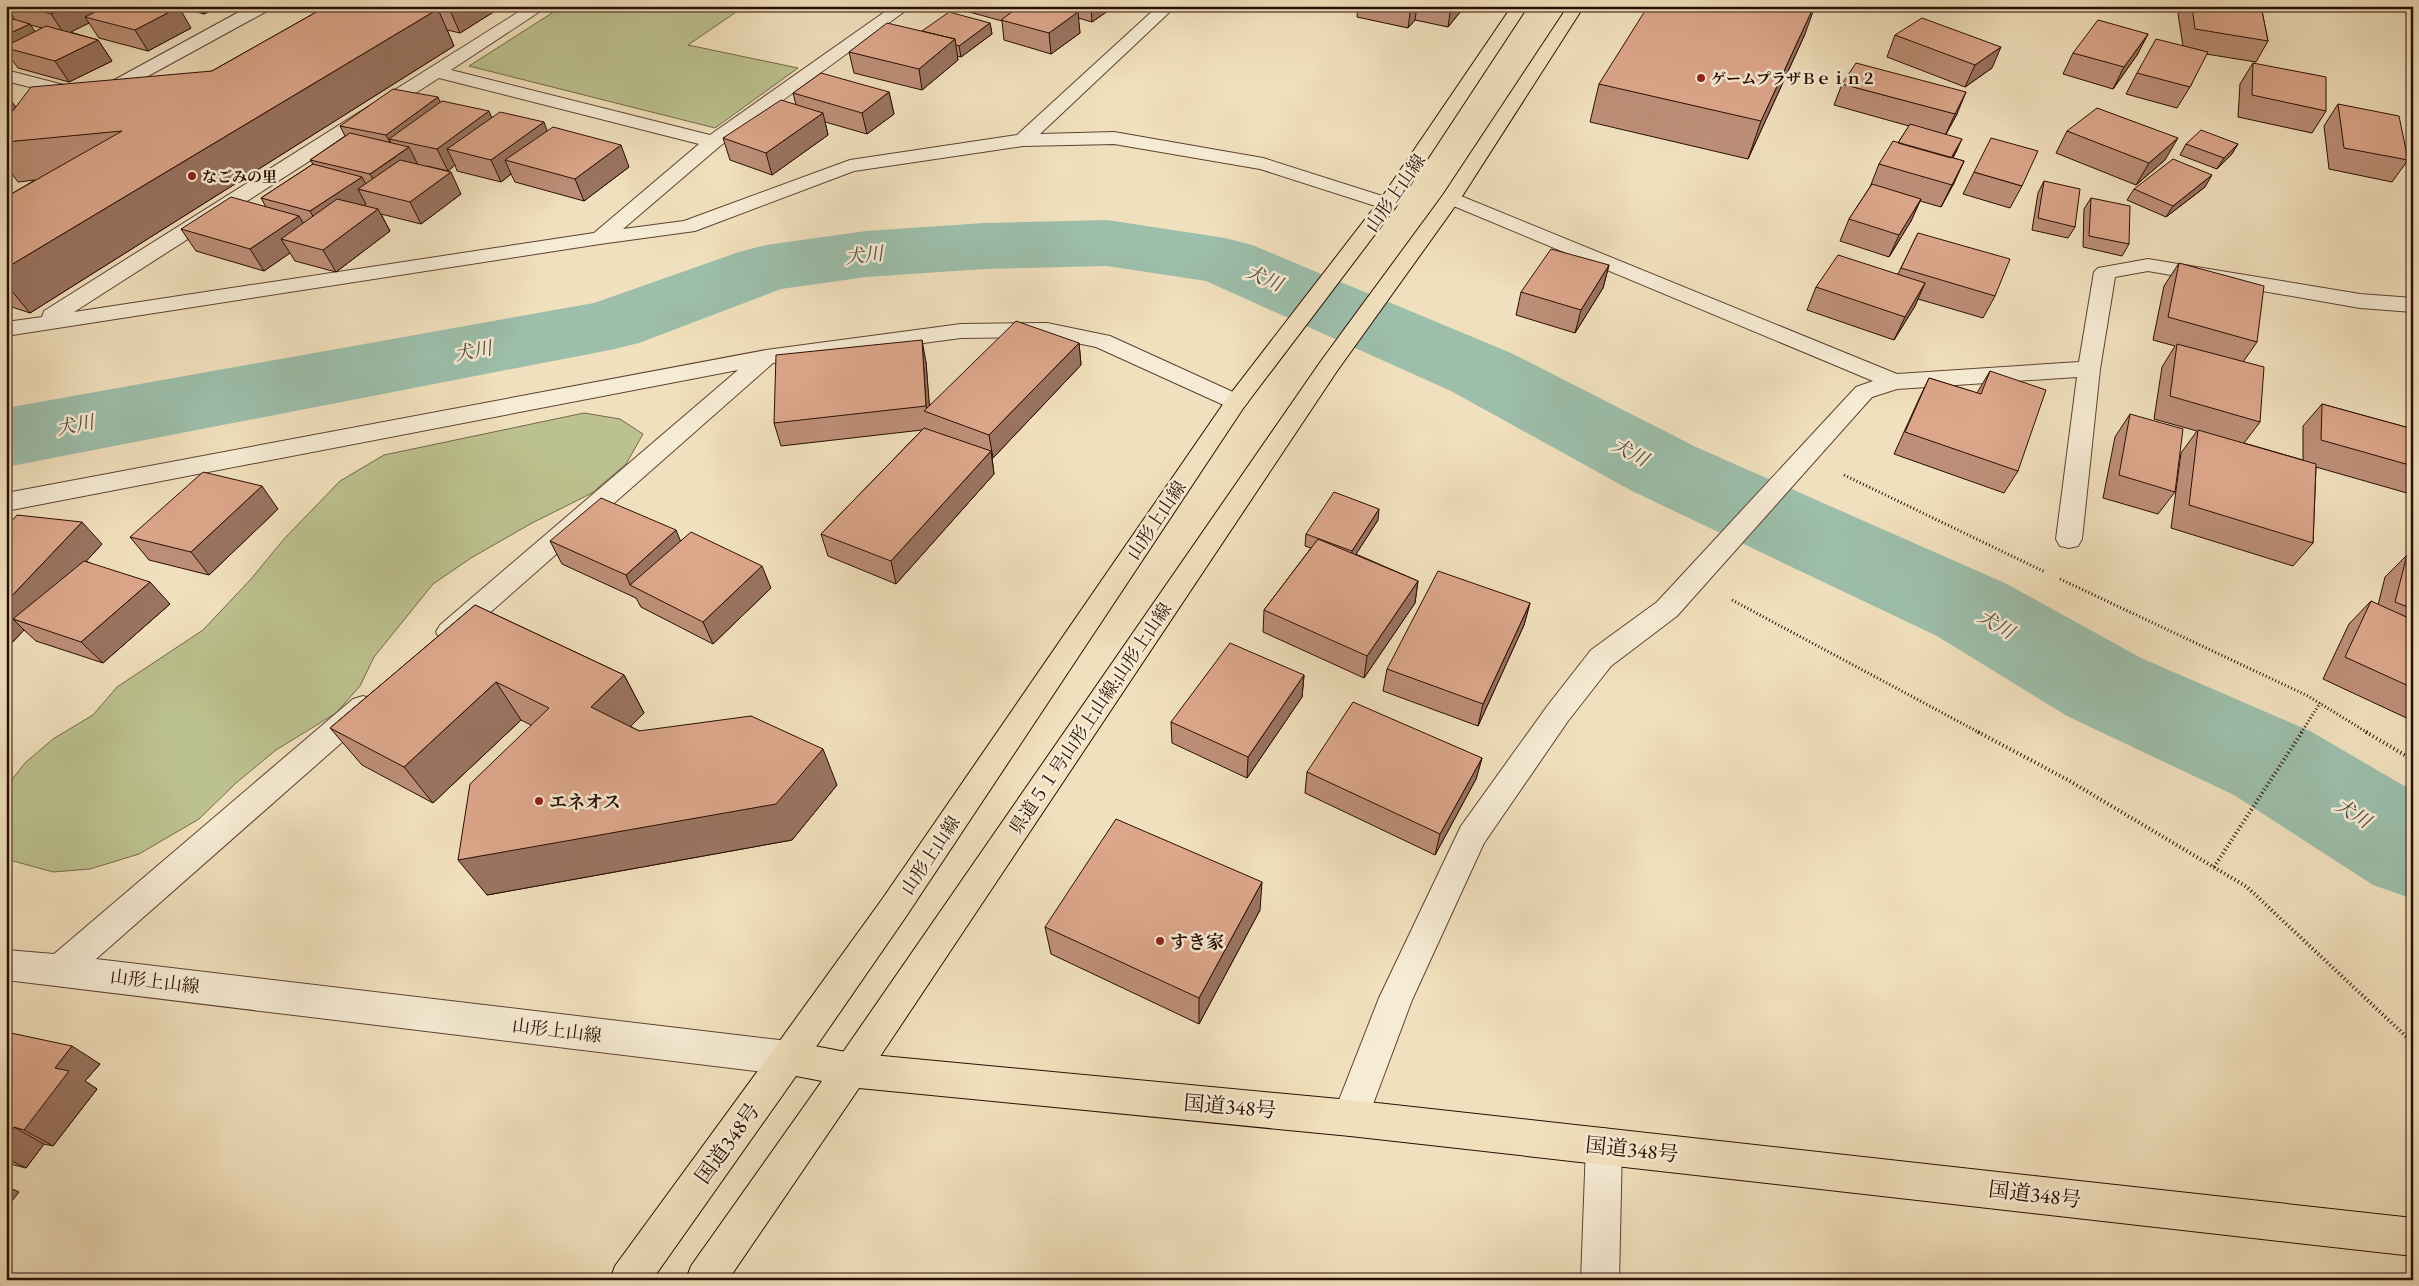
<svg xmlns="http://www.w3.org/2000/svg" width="2419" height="1286" font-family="'EB Garamond','Noto Serif JP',serif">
	<rect width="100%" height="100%" fill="#f1e0bd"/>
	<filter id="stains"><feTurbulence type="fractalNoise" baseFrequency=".004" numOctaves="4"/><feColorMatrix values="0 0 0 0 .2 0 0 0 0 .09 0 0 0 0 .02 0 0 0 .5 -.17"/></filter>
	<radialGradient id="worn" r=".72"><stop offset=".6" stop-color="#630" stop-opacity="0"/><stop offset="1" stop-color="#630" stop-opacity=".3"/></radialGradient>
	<path fill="#bcc28f" stroke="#736849" d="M563,6H745L688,45L798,68L715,128L469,66Z
		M584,413L620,419L643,434L626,464L592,493L532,523L471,558L433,584L374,657L360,686L336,713L276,750L236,783L199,819L139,854L90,869L53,872L6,859V787L25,763L53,739L93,715L117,687L203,630L251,579L284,539L340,481L384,455Z"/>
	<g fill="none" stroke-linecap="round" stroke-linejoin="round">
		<path fill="#9cbeaa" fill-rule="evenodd" d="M1107,220L1225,238L1252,245L1511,353L1696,447L2007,584L2141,658L2310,731L2413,791V899L2373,885L2234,795L2067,716L1937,636L1632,491L1451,391L1206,281L1107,266L984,269L866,277L781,289L639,343L610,350L6,467V408L594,303L739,252L766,245L866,231L984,223Z"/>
		<defs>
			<path id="minor" d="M250,6H271L269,10L106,99H94L91,95L94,91Z
				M528,6H548L451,70L710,135L893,6H912L720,146L623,229L684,221L850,160L1017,135L1158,6H1176L1040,134L1114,132L1263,158L1395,200L1398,204L1395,208L1388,210L1260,169L1114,144L1023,146L854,171L695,231L600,244L6,336V322L42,317L44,311ZM439,78L699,144L594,233L74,312Z
				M2402,6H2413V12L2404,10Z
				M6,70L87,91L90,95L87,99L81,100L6,81Z
				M1451,192L1897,374L2079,362L2094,272L2098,268L2148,259L2360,294L2413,298V312L2360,308L2148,271L2115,277L2100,369L2082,539L2078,546L2069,548L2060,546L2056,539L2077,377L1897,389L1872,397L1677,616L1611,666L1568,721L1484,843L1412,1000L1363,1131L1350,1136L1337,1131L1332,1118L1379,998L1461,826L1548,705L1591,650L1657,602L1856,387L1873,381L1444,202L1441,198L1444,194Z
				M1047,323L1110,336L1244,397L1248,402L1244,407L1236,410L1228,407L1096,347L1047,337L961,338L773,363L460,639L450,642L440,639L436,632L440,625L738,370L6,511V493L766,350L961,324Z
				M363,696L373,699L377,707L373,715L96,959L788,1041L800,1046L805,1058L800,1070L788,1075L6,980V950L54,954L353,699Z
				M1604,1128L1617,1133L1622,1146L1619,1280H1581L1586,1146L1591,1133Z"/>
			<path id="major" d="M1512,6H1528L1395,208L1244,407L905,918L800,1070L788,1075L776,1070L771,1058L776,1046L883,898L1228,397L1380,200Z
				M1568,6H1584L1461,198L1337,371L863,1082L851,1087L839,1082L834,1070L839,1058L1321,361L1443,195Z"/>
			<path id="highway" d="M788,1041L851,1053L1350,1100L2413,1218V1256L1350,1136L859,1088L728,1280H686L691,1266L822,1081L796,1076L652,1280H610L615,1266L776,1046Z"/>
		</defs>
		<use href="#minor" stroke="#5c4232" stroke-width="2"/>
		<use href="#major" stroke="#2a0d03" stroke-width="2"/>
		<use href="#highway" stroke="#2a0d03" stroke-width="2"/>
		<path stroke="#2a0d03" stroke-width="3" stroke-dasharray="1 2.5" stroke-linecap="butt" d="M1844,475L2045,572
			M2060,579L2308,696L2368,733
			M1732,600L1980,733
			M2301,733L2320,703"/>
		<path stroke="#2a0d03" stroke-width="4" stroke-dasharray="1 3" stroke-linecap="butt" d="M1978,732L2068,780L2247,887L2413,1043
			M2366,732L2413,760
			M2214,867L2302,732"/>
		<use href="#minor" fill="#f6ebd4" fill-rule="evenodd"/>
		<use href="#major" fill="#f1e0bd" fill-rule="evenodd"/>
		<use href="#highway" fill="#f1e0bd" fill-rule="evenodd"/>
	</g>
	<path fill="#bd8f78" stroke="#2a0d03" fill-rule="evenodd" d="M6,6H102L103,8L191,28L148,51L99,38L89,23L70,32L98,40L112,61L69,82L18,68L12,60L6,63V17L15,20ZM30,25L42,28L35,32Z
		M175,6H220L204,14Z
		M327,6H503L460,33L447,30L454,46L30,313L6,305V197L35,180L18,182L6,166V98L16,107L212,71Z
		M961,6H1115L1092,22L1078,18L1080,33L1051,54L1004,40L1002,21L962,10Z
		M1353,6H1465L1448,27L1415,20L1408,28L1357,17L1358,7Z
		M2183,6H2261L2268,41L2256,62L2206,54L2190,87L2177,108L2126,94L2137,73L2183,46L2178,14Z
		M990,23L992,34L961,57L957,56L958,60L922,90L854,73L849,52L922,31Z
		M1805,34L1748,159L1590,122L1599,84Z
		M2148,34L2137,55L2113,89L2063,74L2073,53Z
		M1895,35L1992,68L1965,87L1887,57Z
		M2253,63L2326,111L2312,133L2238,117L2240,84Z
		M1842,84L1957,114L1946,134L1957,150L1953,158L1964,161L1954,183L1941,207L1920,201L1911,221L1889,257L1840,241L1849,219L1870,187L1879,164L1898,143L1909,126L1834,105Z
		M889,92L894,114L867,134L825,122L828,135L772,175L730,160L723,138L796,105L793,93Z
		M440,103L492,118L547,131L629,167L584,201L515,182L511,174L501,182L457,171L455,165L448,171L427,166L461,194L421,224L381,214L390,231L336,272L295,261L290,253L264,271L196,251L181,229L266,207L261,198L313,164L310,160L345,136L340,126Z
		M2338,104L2408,160L2392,182L2329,169L2324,126Z
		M2067,131L2165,160L2136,185L2056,153Z
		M2186,144H2238L2231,155L2217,169L2180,155Z
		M1974,172L2022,186L2010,208L1963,194Z
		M2044,181L2075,227L2068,238L2032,230L2038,193Z
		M2205,187L2166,217L2127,200L2134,189Z
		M2091,198L2129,244L2122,256L2083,247L2084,209Z
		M1918,233L1995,296L1983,318L1918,299L1915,306L1894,340L1807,310L1816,287L1898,274Z
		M2179,263L2257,342L2243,362L2260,422L2244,443L2303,460V426L2322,404L2413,429V487L2407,493L2316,467L2313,543L2293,566L2171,528L2181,453L2197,431L2154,419L2162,367L2175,346L2153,340L2164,286Z
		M1609,265L1603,288L1575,333L1516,315L1521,292Z
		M1079,343L1081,365L993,458H992L994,474L896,584L828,556L821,534L922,430L781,446L774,423L926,362L929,405Z
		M1990,371L2018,471L2004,493L1894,454L1918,401L1929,378L1977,393Z
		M2130,414L2175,492L2158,514L2103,498L2115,437Z
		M278,509L209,575L149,560L130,537Z
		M1378,520L1356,554L1418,581L1415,603L1364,678L1263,632L1264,610L1311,548L1305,546L1306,534Z
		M6,527L102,544L86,561L170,604L103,663L36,641L24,630L6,649Z
		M550,541H681L771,588L713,644L641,607L636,598L562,564Z
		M2407,555L2413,557V721L2323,679L2349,624L2371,601L2378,605L2385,577Z
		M1530,603L1524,625L1478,726L1383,691L1387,669Z
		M475,605L624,675L644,713L630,726L639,731L837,785L792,840L487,895L531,725L521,720L433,803L362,765L330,728Z
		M1304,675L1302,697L1247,778L1172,743L1171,722Z
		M1482,758L1476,779L1435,855L1305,793L1307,772Z
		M1260,910L1199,1024L1051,954L1045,927Z
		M6,1032L100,1064L85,1081L97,1089L53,1146L44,1144L26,1168L6,1163Z"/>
	<path fill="#9a7461" stroke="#2a0d03" d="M67,6H102L107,15L85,17L89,23L65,35L51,14Z
		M199,6H220L204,14Z
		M448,6H503L460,33Z
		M1091,6H1115L1092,22Z
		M1411,6H1417L1415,20L1408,28Z
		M1451,6H1465L1448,27Z
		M1814,6H1815L1805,34L1748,159L1761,121Z
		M179,7L191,28L148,51L135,30Z
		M438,9L454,46L30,313L6,284V268Z
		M1078,12L1080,33L1051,54L1049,33Z
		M990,23L992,34L961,57L959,46Z
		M30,24L44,45L6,48V35Z
		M2148,34L2137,55L2113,89L2124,67Z
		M955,39L958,60L922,90L919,69Z
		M98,40L112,61L69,82L55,61Z
		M2001,47L1992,68L1965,87L1975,65Z
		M6,51L12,60L6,63Z
		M889,92L894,114L867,134L862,113Z
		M1966,92L1957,114L1945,136L1955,114Z
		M438,97L448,119L389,139L398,155L409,147L420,169L381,195L370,174L397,156L386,135Z
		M10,99L26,121L6,131V102Z
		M489,111L498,133L447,149L455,165L448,171L437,149Z
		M823,113L828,135L772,175L766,153Z
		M544,122L552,144L505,160L511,174L501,182L491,160Z
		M2178,138L2165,160L2136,185L2149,163Z
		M1962,139L1957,150L1942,177L1947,165Z
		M2238,144L2231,155L2217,169L2224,158Z
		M621,145L629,167L584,201L575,179Z
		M1964,161L1954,183L1941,207Z
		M451,172L461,194L421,224L410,202Z
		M2212,175L2205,187L2166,217L2173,206Z
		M362,177L370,192L358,189L366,204L323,234L310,211Z
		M1921,199L1911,221L1889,257L1899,235Z
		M378,209L390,231L336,272L323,250Z
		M299,216L312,238L281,239L290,253L264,271L250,249Z
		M1609,265L1603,288L1575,333L1581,310Z
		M1925,283L1915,306L1894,340L1905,317Z
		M922,340L926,362L930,413L927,412L926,406Z
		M1079,343L1081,365L993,458L989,435Z
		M991,451L994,474L896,584L891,561Z
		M262,486L278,509L209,575L191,552Z
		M1379,509L1378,520L1351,562L1352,551Z
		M82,522L102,544L29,624L13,619L24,630L6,649V602Z
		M676,530L685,552L630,585L626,575Z
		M762,566L771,588L713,644L703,622Z
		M1418,581L1415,603L1364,678L1367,656Z
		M150,582L170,604L103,663L81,642Z
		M1530,603L1524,625L1478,726L1483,704Z
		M624,675L644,713L612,745L591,707Z
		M1304,675L1302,697L1247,778L1248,757Z
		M496,682L521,720L433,803L404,767Z
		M823,749L837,785L792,840L487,895L458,860Z
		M1482,758L1476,779L1435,855L1440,834Z
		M1262,882L1260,910L1199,1024V998Z
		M72,1046L100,1064L85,1081L97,1089L53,1146L24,1130L55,1068Z
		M14,1127L44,1144L26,1168L6,1158V1138Z
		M6,1186L19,1192L6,1209Z"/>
	<path fill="#dca68b" stroke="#2a0d03" d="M24,6H67L51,14Z
		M107,6H174L179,7L135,30L85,17Z
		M327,6H426L438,9L6,268V197L122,131L6,142V120L31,87L212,71Z
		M987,6H1018L1009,12Z
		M1020,6H1058L1078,12L1049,33L1001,20Z
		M1648,6H1814L1761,121L1599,84Z
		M2192,6H2261L2268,41L2195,29Z
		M949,12L990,23L959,46L956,45L955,39L922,31Z
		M6,17L30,24L6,35Z
		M1922,18L2001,47L1975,65L1895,35Z
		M2098,20L2148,34L2124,67L2073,53Z
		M887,23L955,39L919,69L849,52Z
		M46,26L98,40L55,61L6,48V46Z
		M2156,39L2208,52L2190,87L2137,73Z
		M1856,63L1966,92L1955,114L1842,84Z
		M2253,63L2326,77V111L2252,95Z
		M821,73L889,92L862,113L793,93Z
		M393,89L438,97L386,135L340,126Z
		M781,100L823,113L766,153L723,138Z
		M442,101L489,111L437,149L389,139Z
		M2338,104L2399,116L2408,160L2344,148Z
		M2097,108L2178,138L2149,163L2067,131Z
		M500,112L544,122L491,160L447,149Z
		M1910,124L1962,139L1951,158L1898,143Z
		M553,127L621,145L575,179L505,160Z
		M2201,130L2238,144L2224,158L2186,144Z
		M350,133L409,147L370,174L310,160Z
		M1991,138L2038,151L2022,186L1974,172Z
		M1893,141L1964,161L1952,185L1879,164Z
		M2173,159L2212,175L2173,206L2134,189Z
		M400,160L451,172L410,202L358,189Z
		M313,164L362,177L310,211L261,198Z
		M2044,181L2080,189L2075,227L2038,218Z
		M1872,184L1921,199L1899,235L1849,219Z
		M231,197L299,216L250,249L181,229Z
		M2091,198L2130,206L2129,244L2089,236Z
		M337,199L378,209L323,250L281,239Z
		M1918,233L2010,259L1995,296L1901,268Z
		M1551,249L1609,265L1581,310L1521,292Z
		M1838,255L1925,283L1905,317L1816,287Z
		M2179,263L2264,286L2257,342L2168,317Z
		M1016,321L1079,343L989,435L924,411Z
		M922,340L926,406L774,423L776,355Z
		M2177,344L2264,367L2260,422L2170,396Z
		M1990,371L2046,390L2018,471L1905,432L1929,378L1981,394Z
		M2322,404L2413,429V466L2321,440Z
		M2130,414L2183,429L2175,492L2119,475Z
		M924,428L991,451L891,561L821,534Z
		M2198,430L2316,464L2313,543L2189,505Z
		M203,472L262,486L191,552L130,537Z
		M1334,492L1379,509L1352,551L1306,534Z
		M601,498L676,530L626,575L550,541Z
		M17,515L82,522L6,602V527Z
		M691,532L762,566L703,622L630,585Z
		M1318,539L1418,581L1367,656L1264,610Z
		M2407,555L2413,557V609L2395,602Z
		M84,561L150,582L81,642L13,619Z
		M1438,571L1530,603L1483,704L1387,669Z
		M2371,601L2413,620V688L2345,657Z
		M475,605L624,675L591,707L639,731L751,716L823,749L776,804L458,860L470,784L549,708L496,682L404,767L330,728Z
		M1230,643L1304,675L1248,757L1171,722Z
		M1353,702L1482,758L1440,834L1307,772Z
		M1116,819L1262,882L1199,998L1045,927Z
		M6,1032L72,1046L55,1068L69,1071L24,1130L14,1127L6,1138Z"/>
	<g fill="#8f2418" stroke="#f6ebd4" stroke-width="2">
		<circle cx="1701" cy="78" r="5"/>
		<circle cx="192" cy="176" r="5"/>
		<circle cx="539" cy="801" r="5"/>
		<circle cx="1160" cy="941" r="5"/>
	</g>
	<g text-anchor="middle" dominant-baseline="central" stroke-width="5" stroke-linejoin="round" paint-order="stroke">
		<g font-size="15" font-weight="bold" fill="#2a0d03" stroke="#f6ebd4" text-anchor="start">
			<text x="1711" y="78">ゲームプラザＢｅｉｎ２</text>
			<text x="202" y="176">なごみの里</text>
		</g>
		<g font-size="18" fill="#2a0d03" stroke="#f6ebd4">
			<text transform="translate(1395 193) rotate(-55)">山形上山線</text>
			<text transform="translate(1156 520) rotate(-56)">山形上山線</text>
			<text transform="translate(1090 718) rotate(-56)">県道５１号山形上山線;山形上山線</text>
			<text transform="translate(930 855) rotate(-56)">山形上山線</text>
			<text transform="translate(155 981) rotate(7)">山形上山線</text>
			<text transform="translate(557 1030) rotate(7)">山形上山線</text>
		</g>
		<g font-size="18" font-weight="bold" fill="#2a0d03" stroke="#f6ebd4" text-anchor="start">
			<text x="549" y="801">エネオス</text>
			<text x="1170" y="941">すき家</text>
		</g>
		<g font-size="19" font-style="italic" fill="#524b3d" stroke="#f6ebd4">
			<text transform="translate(864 255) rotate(-6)">犬川</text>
			<text transform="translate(1264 278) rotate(23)">犬川</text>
			<text transform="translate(473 351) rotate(-11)">犬川</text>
			<text transform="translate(75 425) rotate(-11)">犬川</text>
			<text transform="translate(1630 452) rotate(28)">犬川</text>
			<text transform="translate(1996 624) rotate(30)">犬川</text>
			<text transform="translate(2353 813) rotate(32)">犬川</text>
		</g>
		<g font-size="21" fill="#2a0d03" stroke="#f6ebd4">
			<text transform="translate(1230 1106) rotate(5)">国道348号</text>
			<text transform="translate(727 1143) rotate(-54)">国道348号</text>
			<text transform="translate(1632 1149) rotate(6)">国道348号</text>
			<text transform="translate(2035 1194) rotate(7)">国道348号</text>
		</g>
	</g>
	<rect width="2419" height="1286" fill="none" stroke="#f1e0bd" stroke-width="25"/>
	<rect x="8" y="8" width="2404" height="1271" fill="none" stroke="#2a0d03" stroke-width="2.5"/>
	<rect x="12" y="12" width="2394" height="1261" fill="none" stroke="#2a0d03"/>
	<rect width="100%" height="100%" filter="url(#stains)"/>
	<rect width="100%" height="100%" fill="url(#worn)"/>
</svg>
